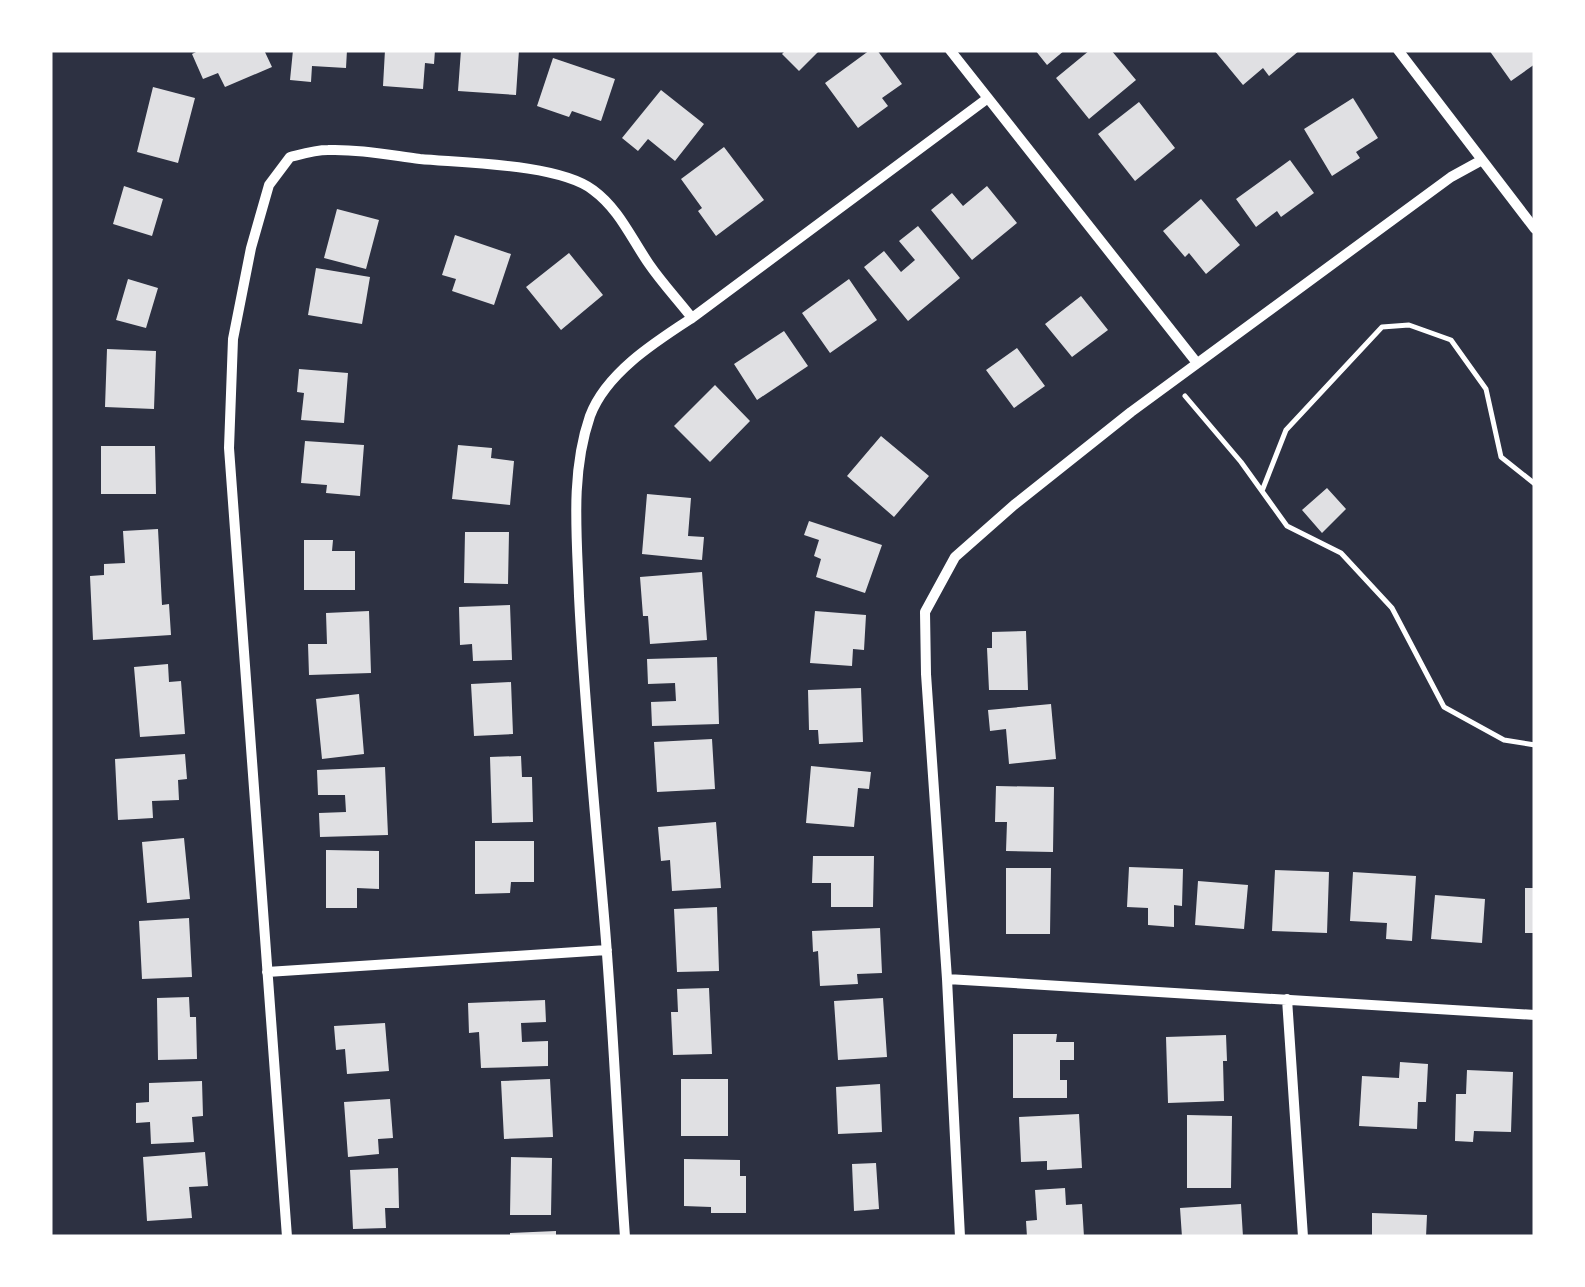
<svg xmlns="http://www.w3.org/2000/svg" width="1585" height="1287" font-family="'DM Sans',sans-serif">
	<rect width="100%" height="100%" fill="#2d3142"/>
	<path fill="#e0e0e3" d="M200,50H264L272,67L225,87L218,73L203,79L192,54Z
		M293,50H347L346,68L312,66L311,82L290,80Z
		M385,50H435L434,64L425,63L423,89L383,86Z
		M461,50H519L516,95L458,91Z
		M786,50H820L799,71L782,54Z
		M870,50H877L902,84L882,98L888,106L858,128L825,83Z
		M1035,50H1065L1047,65Z
		M1090,50H1111L1136,80L1089,119L1056,78Z
		M1214,50H1300L1269,76L1263,68L1243,85Z
		M1489,50H1535V64L1511,81Z
		M553,58L615,79L601,121L572,111L569,117L537,106Z
		M153,87L195,98L178,163L137,152Z
		M661,90L704,124L675,161L648,139L638,151L622,138Z
		M1353,98L1378,138L1356,152L1360,158L1332,176L1304,129Z
		M1139,102L1175,148L1135,181L1098,134Z
		M724,147L764,200L716,236L698,211L702,208L681,179Z
		M1290,160L1314,193L1281,217L1277,211L1256,227L1236,199Z
		M124,186L163,199L152,236L113,224Z
		M987,186L1017,223L972,260L931,210L952,193L963,206Z
		M1201,199L1240,245L1206,274L1189,253L1185,257L1163,231Z
		M337,209L379,220L366,269L324,258Z
		M918,226L960,278L908,321L864,267L884,251L901,272L915,260L899,241Z
		M455,235L511,254L494,305L452,291L456,279L442,275Z
		M569,253L603,295L561,330L526,287Z
		M316,268L370,277L362,324L308,315Z
		M128,279L158,288L146,328L116,320Z
		M849,279L877,320L830,353L802,313Z
		M1081,296L1108,330L1072,357L1045,324Z
		M784,331L808,366L757,400L734,364Z
		M1017,348L1045,386L1014,408L986,370Z
		M107,349L156,351L154,409L105,407Z
		M299,369L348,373L344,423L301,420L304,393L297,392Z
		M715,385L750,421L710,462L674,426Z
		M881,436L929,476L894,517L847,476Z
		M305,441L364,445L360,496L326,493L327,485L301,483Z
		M458,445L492,448L491,458L514,461L510,505L452,499Z
		M101,446H155L156,494H101Z
		M1327,488L1346,509L1322,533L1302,510Z
		M647,494L691,498L688,536L704,537L702,560L642,554Z
		M809,521L882,545L865,593L816,577L821,559L814,556L819,540L804,535Z
		M158,529L162,605L169,604L171,635L93,640L90,576L104,575V564L125,563L123,531Z
		M465,532H509L508,584L464,583Z
		M304,540H333L332,551H355V590H304Z
		M702,572L707,640L650,644L648,616H643L640,577Z
		M510,605L512,660L473,661L472,644L460,645L459,607Z
		M369,611L371,673L309,675L308,644H327L326,613Z
		M815,611L866,615L864,650L853,649L852,666L810,663Z
		M1026,631L1028,690H989L987,648H992V632Z
		M717,657L719,724L652,726L651,702L676,701L675,683L648,684L647,659Z
		M168,664L169,682L181,681L185,734L140,737L134,667Z
		M511,682L513,734L474,736L471,684Z
		M861,688L863,742L819,744L818,730H809L808,690Z
		M359,694L364,754L322,759L316,699Z
		M1051,704L1056,759L1009,764L1006,729L990,731L988,710Z
		M712,739L715,789L657,792L654,742Z
		M185,754L187,779L178,780L179,800L152,801L153,818L118,820L115,759Z
		M521,756L522,777H532L533,822L492,823L490,757Z
		M811,766L871,772L869,789L858,788L854,827L806,823Z
		M385,767L388,835L320,837L319,813L346,812L345,795H318L317,770Z
		M996,786L1054,787L1053,852L1006,851L1007,822H995Z
		M716,822L721,888L672,891L670,860L661,861L658,827Z
		M184,838L190,899L147,903L142,842Z
		M475,841H534V882H511L510,893L475,894Z
		M326,850L379,851V889L357,888V908H326Z
		M813,856H874L873,907H831V883H812Z
		M1129,867L1183,869L1182,906L1174,905V927L1148,925V908L1127,907Z
		M1006,868H1051L1050,934H1006Z
		M1275,870L1329,872L1327,933L1272,931Z
		M1353,872L1416,876L1412,941L1386,939L1387,923L1350,921Z
		M1198,881L1248,885L1244,929L1195,925Z
		M1525,888H1535V933H1525Z
		M1435,895L1485,899L1482,943L1431,939Z
		M717,907L719,971L677,972L674,909Z
		M189,918L192,977L142,979L139,921Z
		M880,928L882,973L857,974L858,984L820,986L818,951L813,952L812,931Z
		M709,988L712,1054L673,1055L671,1012H678L677,989Z
		M189,997L190,1017H196L197,1059L158,1060L157,998Z
		M883,998L887,1057L838,1060L834,1001Z
		M545,1000L546,1022L521,1023L522,1042L548,1041V1066L481,1068L479,1032L469,1033L468,1003Z
		M385,1023L389,1071L347,1074L345,1049L336,1050L334,1026Z
		M1013,1034H1057L1056,1042H1074V1060H1060V1080H1067V1098H1013Z
		M1226,1035L1227,1061H1223L1224,1101L1168,1103L1166,1037Z
		M1400,1062L1428,1064L1426,1102H1418L1417,1129L1359,1126L1362,1076L1399,1078Z
		M1467,1070L1513,1072L1511,1132L1474,1131L1473,1142L1455,1141L1456,1094H1466Z
		M550,1079L553,1137L504,1139L501,1081Z
		M681,1079H728V1136H681Z
		M202,1081L203,1116L192,1117L194,1142L151,1144L150,1122L136,1123V1103L149,1102V1083Z
		M880,1084L882,1132L838,1134L836,1087Z
		M390,1099L393,1138L378,1139L379,1154L348,1157L344,1102Z
		M1079,1114L1082,1168L1047,1170V1161L1021,1162L1019,1117Z
		M1187,1115L1232,1116L1231,1188H1187Z
		M205,1152L208,1186L189,1187L192,1218L147,1221L143,1157Z
		M511,1157L552,1158L551,1215H510Z
		M684,1159L740,1160V1176H746V1213H711V1207L684,1206Z
		M876,1163L879,1209L854,1211L852,1164Z
		M398,1168L399,1208H385L386,1228L353,1229L350,1170Z
		M1065,1188L1066,1205L1082,1204L1084,1237H1027L1026,1221L1037,1220L1035,1190Z
		M1241,1204L1243,1237H1182L1180,1208Z
		M1372,1213L1427,1215L1426,1237H1372Z
		M556,1231V1237H510V1233Z"/>
	<g fill="none" stroke-linecap="round" stroke-linejoin="round">
		<path stroke="#fff" stroke-width="5" d="M1185,396L1241,462L1287,526L1341,553L1392,608L1444,707L1504,740L1535,745
			M1262,491L1286,430L1382,327L1409,325L1451,340L1486,389L1501,457L1535,484"/>
		<path stroke="#fff" stroke-width="10" d="M950,50L1197,363
			M1398,50L1535,229
			M267,972L607,950
			M947,979L1535,1015
			M1287,999L1303,1237
			M287,1237L229,448L233,339L251,248L269,185L290,157C302,154 315,150 328,150C359,149 389,155 420,159C464,163 559,164 593,190C619,209 631,238 649,264C662,283 678,300 692,318
			M625,1237C617,1126 613,1015 603,905C594,802 584,699 579,596C577,536 570,474 590,416C606,373 655,342 692,318L988,98
			M960,1237L947,979L926,674L925,612L955,557L1014,505L1131,412L1451,177L1482,160"/>
	</g>
	<rect width="1585" height="1287" fill="none" stroke="#ffffff" stroke-width="105"/>
</svg>
